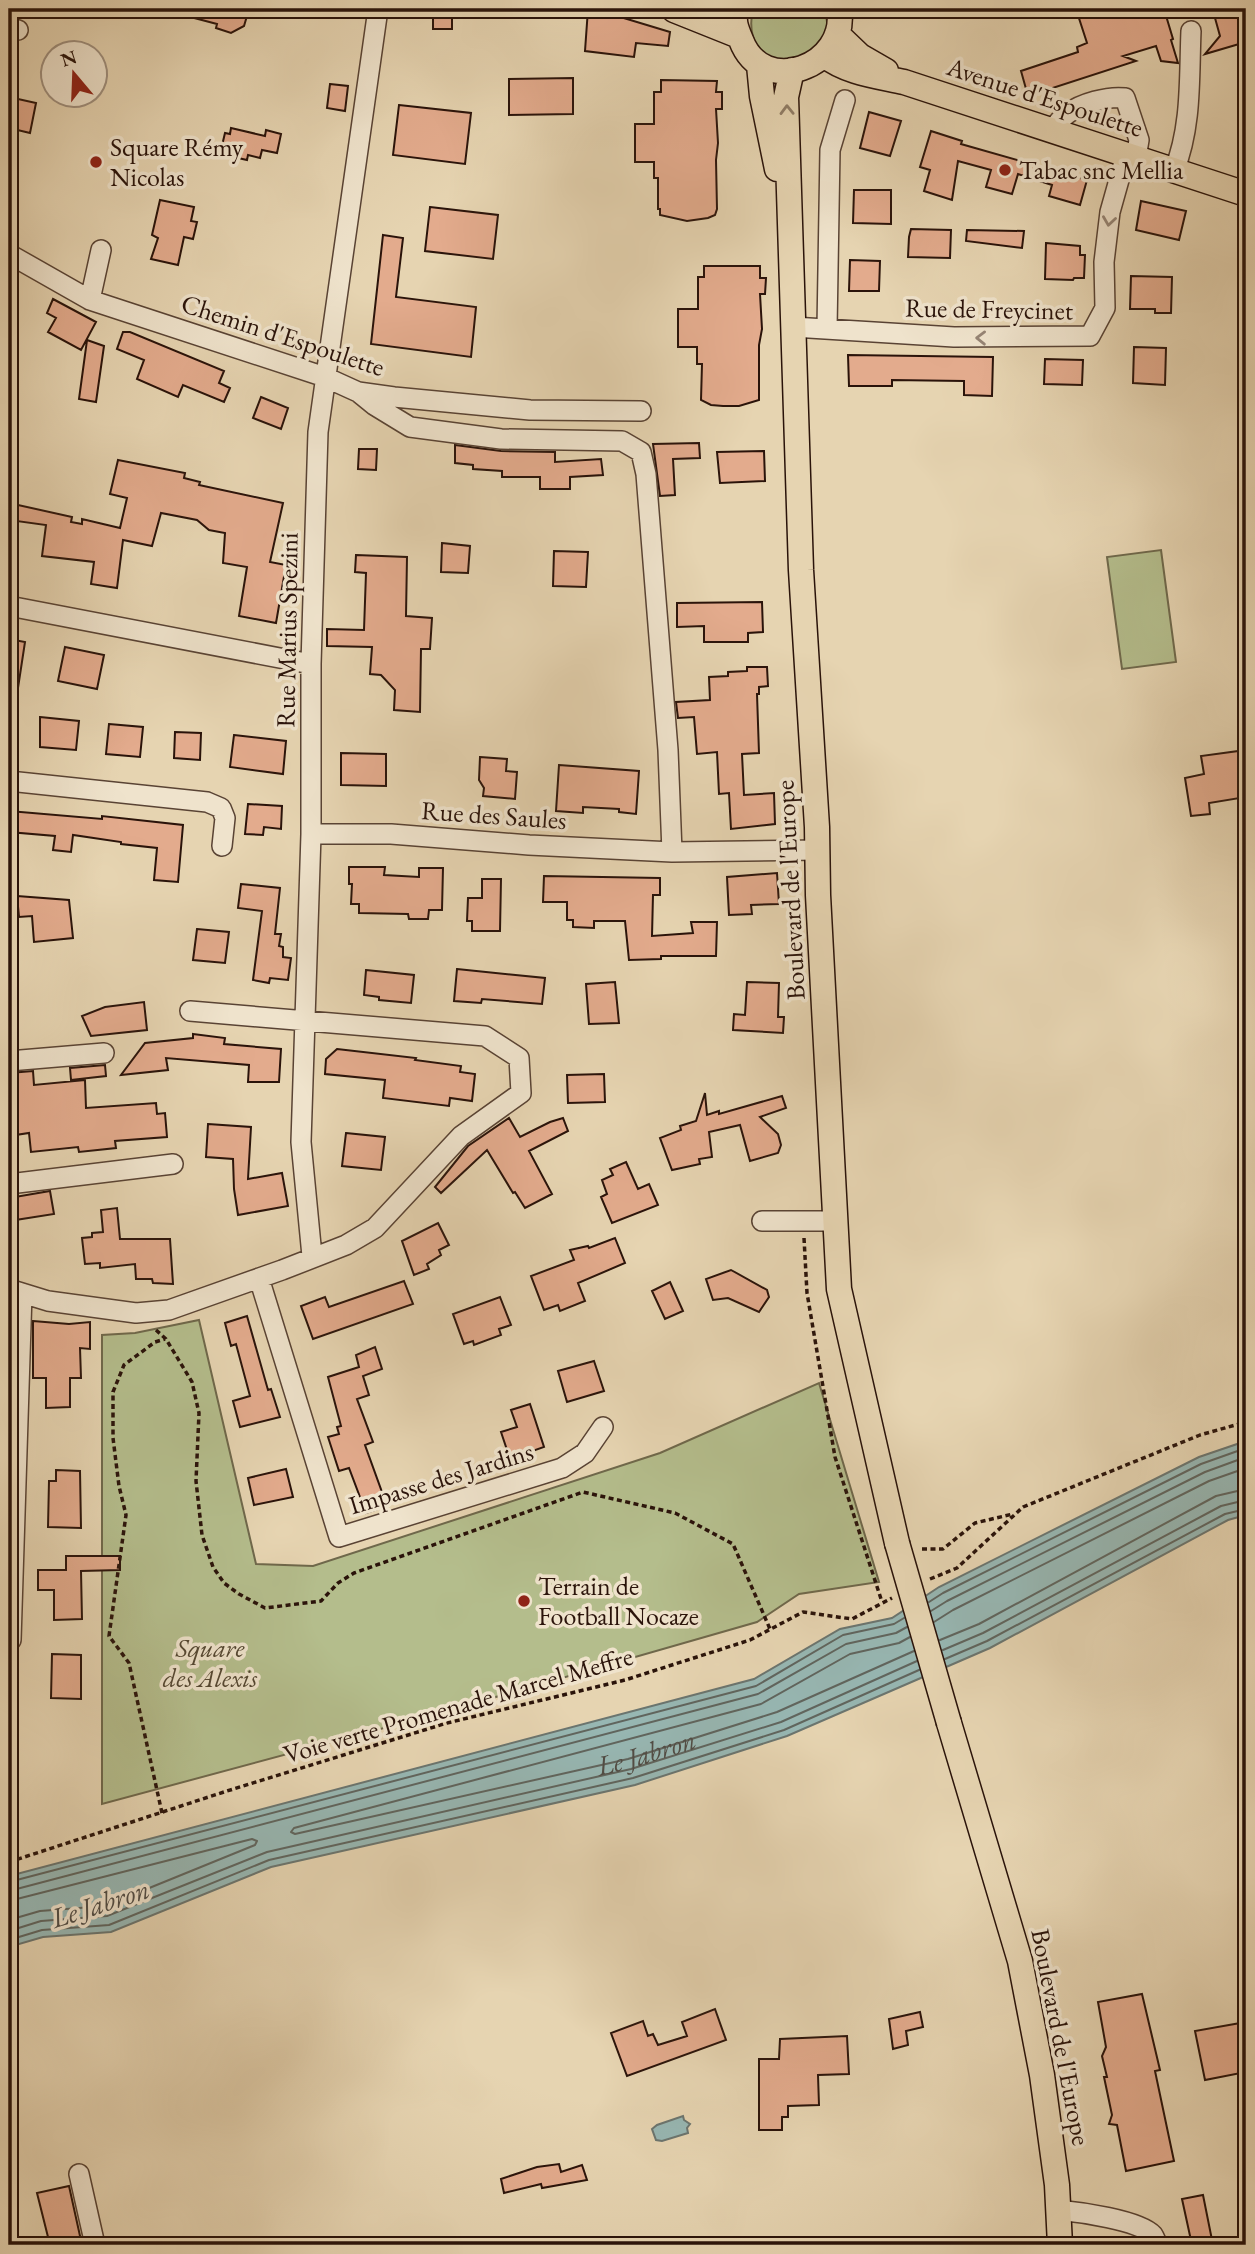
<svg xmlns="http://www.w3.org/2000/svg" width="1255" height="2254" font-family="'EB Garamond',serif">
	<rect width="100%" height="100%" fill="#e6d4b1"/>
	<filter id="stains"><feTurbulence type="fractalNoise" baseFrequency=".00286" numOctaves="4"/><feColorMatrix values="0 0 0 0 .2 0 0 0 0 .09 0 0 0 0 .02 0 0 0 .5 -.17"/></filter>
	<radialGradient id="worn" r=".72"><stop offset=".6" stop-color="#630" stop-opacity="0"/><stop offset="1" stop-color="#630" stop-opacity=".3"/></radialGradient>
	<path fill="#b4bd8c" stroke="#6f684b" stroke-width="2" d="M753,9H824C834,38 820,47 798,62C789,60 777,61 770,57C751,49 749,26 753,9Z
		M1161,550L1176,662L1122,669L1107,557Z
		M199,1320L256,1564L313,1566L660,1453L819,1383L879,1582L799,1594L757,1622L447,1711L102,1804V1335L135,1333Z"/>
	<path fill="#97b7b3" stroke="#6b756f" stroke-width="2" d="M1246,1441V1515L1228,1520L990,1648L787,1736L635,1785L271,1867L111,1932L43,1937L9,1947V1876L754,1679L840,1629L892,1618L939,1587L1199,1457Z
		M683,2116L684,2120L690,2124L687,2128L688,2133L662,2141L656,2140L652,2129L657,2125Z"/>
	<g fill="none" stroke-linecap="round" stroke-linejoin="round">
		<g stroke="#60655e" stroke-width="2">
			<path d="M929,1602L943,1593L1201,1464L1246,1448"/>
			<path d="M931,1611L947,1601L1205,1472L1246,1457"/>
			<path d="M934,1622L953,1610L1209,1481L1246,1468"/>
			<path id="s1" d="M910,1637L899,1643L850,1654L761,1704L294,1828L291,1832L295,1834L628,1759L777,1712L914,1651"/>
			<path d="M940,1640L979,1624L1216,1496L1246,1489"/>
			<path d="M943,1650L983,1633L1221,1506L1246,1500"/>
			<path d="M945,1659L987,1641L1225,1514L1246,1509"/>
			<path d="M9,1882L756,1686L843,1635L894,1624L904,1618"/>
			<path d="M9,1891L758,1694L846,1644L896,1633L907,1627"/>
			<path d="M9,1901L252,1839L257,1841L255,1845L105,1906L40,1911L9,1920"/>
			<path d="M9,1931L41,1921L107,1916L267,1852L631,1769L781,1722L917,1661"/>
			<path d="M9,1940L42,1930L109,1925L269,1860L633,1778L784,1730L919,1670"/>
		</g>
	</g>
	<path fill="#e3ab8d" stroke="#2a130a" stroke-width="2" d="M180,9H249L244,26L231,33L216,28L217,24L179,14Z
		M433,9H452V29H433Z
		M588,9H594L670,32L668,46L636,43L634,57L585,51Z
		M1076,9H1164L1173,39L1171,40L1178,63L1161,61L1156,46L1123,56L1136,61L1028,96L1021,71L1078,52L1077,47L1087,43Z
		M1246,9V42L1205,54L1220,36L1215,18Z
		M573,78V114L509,115V79Z
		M661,80L717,81L716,92H722V109H716L718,143L716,160L717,209L715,215L708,218L687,221L660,215V209H658V178H654V162H635V124H654V92H661Z
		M330,84L348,86L345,111L327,108Z
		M9,97L36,103L30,133L9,128Z
		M399,105L471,113L465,164L393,155Z
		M869,112L901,121L890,156L860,148Z
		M231,128L265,136L266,130L281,134L277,153L262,150L260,158L248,155L247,160L220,154L225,133L230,134Z
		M931,131L962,141L961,144L1087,180L1080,205L1049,196L1052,185L1018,174L1012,194L986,187L991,170L958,161L952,200L924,191L930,170L920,167Z
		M854,190H891V224L853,223Z
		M160,200L194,207L191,221L197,222L193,239L184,237L178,265L151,259L158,238L152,235Z
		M1141,201L1186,211L1179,240L1136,230Z
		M430,207L498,215L493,259L425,251Z
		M911,229L951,230L950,258L908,257L909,237Z
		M967,230L1024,231L1022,248L966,241Z
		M383,235L403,238L396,297L476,307L471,357L371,344Z
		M1046,243L1080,246V255H1085L1084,278H1074L1073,280L1045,279Z
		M850,260L880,261L879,291H849Z
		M704,266H760V278H766L765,294H760L762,329L759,345V400L739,406H723L711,405L701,400L702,364H697V347H678V309H698V277H704Z
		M1131,276L1172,277L1171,313H1155V309H1130Z
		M53,299L96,322L81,350L48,332L56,318L47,313Z
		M123,332H130L224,371L219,383L230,388L224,402L183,385L178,397L137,379L144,360L117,349Z
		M87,340L104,346L96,402L79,399Z
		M1134,347L1166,348L1165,385L1133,383Z
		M848,355L993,357L992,396L964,395V381L892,380V386H849Z
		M1045,359L1083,360L1082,385L1044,384Z
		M261,397L288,408L281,429L253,418Z
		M699,443L700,458L673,459L675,495L660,496L653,444Z
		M455,445L501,451L555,452V462L601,459L603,475L570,477V489H540V477H502V471L473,469V465L455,463Z
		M359,449H377L376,470L358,469Z
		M764,451L765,481L720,483L717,452Z
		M118,460L185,473L184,478L200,482L199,485L283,503L270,562L286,565L276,623L239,616L247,567L223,563L225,533L209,530L197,520L161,513L152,546L123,540L117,588L91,584L94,562L42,556L46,525L9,520V503L72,517L71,522L82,524V519L120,528L127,498L110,494Z
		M442,543L470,546L468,573L441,572Z
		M554,551L588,552L586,587L553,586Z
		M356,555L407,557L406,616L432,618L430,649H421L420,712L394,710L395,690L381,675L370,674L372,647L327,646V629L364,630L366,573L355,572Z
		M762,602L763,632L748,633V642H704V626L677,627V603Z
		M9,639L25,642L18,688L9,687Z
		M65,647L104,655L97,689L58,681Z
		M747,667H767L768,686L759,687V694H757L759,753L742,754L744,795L774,793L775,824L731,829L729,793L719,794L717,752L697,754L694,717L678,718L676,702L710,700L709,677L728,676V672L747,671Z
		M40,717L79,721L76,750L40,747Z
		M109,724L143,727L140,757L106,754Z
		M175,732L201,733L200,760L174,758Z
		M234,735L286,741L283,774L230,767Z
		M1246,750V797L1209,803L1210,814L1191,816L1185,778L1204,774L1201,756Z
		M341,753L386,754V786L341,785Z
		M480,757L507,759L506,771L517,772L515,799L483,796L484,788L479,780Z
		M559,765L639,771L636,814L619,812V809L583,807V813L556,811Z
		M248,804L282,806L281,829L264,827L263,835L245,834Z
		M9,811L102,819V816L183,825L178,882L154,880L157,848L121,844V842L73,835L71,852L53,850L55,836L9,832Z
		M349,867H385L384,875L419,877V868H443L442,910H429L428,919H409L408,914L359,913V904H351L352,884H349Z
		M777,873L779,904L751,905L752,914L729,915L727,877Z
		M544,876L660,878V895H653L652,936L693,933L691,922H717L716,956H661V959L629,960L625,921H594V928L573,927V920H567V902H543Z
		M482,879H501L500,931H472V921H467L468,898H482Z
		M241,884L280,888L275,934H281L279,946L283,947V957L291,958L288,980L270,978L269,983L253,980L262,911L238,908Z
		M17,896L69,900L73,938L34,942L32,916L19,917Z
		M197,929L229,932L225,963L193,960Z
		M457,969L545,978L542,1004L482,999L481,1003L454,1001Z
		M366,970L414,975L411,1003L379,1000V997L364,995Z
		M615,982L619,1023L589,1024L586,984Z
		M747,982L779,983L778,1017H784L783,1033L733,1030L734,1014L745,1015Z
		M144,1002L147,1030L91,1036L82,1016L105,1007Z
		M193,1034L225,1038L224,1044L281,1049L279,1082H248L249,1065L166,1058L168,1070L121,1075L145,1043L193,1038Z
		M337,1049L416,1058L415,1060L461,1066L460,1072L475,1074L472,1101L450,1098L449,1106L383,1098L385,1080L325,1074L326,1059Z
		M105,1065L106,1076L71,1080L70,1068Z
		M33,1071L34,1085L85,1080L86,1108L156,1103L157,1114L165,1113L167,1137L115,1141L116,1148L79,1152L78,1147L31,1152L29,1133L9,1136V1073Z
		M604,1074L605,1102L568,1103L567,1075Z
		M705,1093L707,1115L719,1111V1114L782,1096L786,1108L760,1117L778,1134L781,1145L778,1153L750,1161L740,1125L709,1132L712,1157L699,1159L700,1164L672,1170L660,1138L681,1130L680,1126L696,1121Z
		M509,1118L520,1137L550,1122L563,1118L568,1131L529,1151L552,1194L525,1208L515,1192L513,1193L487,1150L441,1193L435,1187L468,1146Z
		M208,1124L251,1127L248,1179L282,1173L288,1206L238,1215L234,1189L233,1159L206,1157Z
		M346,1133L385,1137L381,1170L342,1166Z
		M626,1162L638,1189L649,1184L658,1205L612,1223L601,1197L607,1194L602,1180L613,1175L610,1169Z
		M50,1191L54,1214L9,1221V1198Z
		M117,1208L120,1239H170L173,1284L153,1283L152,1279H136L135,1264L100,1268V1263L85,1264L82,1238L92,1237V1233L103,1232L101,1210Z
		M438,1223L449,1245L439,1250L441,1255L427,1264L429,1269L414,1275L402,1241Z
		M615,1238L625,1263L578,1283L585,1301L560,1311L558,1305L544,1310L531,1276L574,1260L570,1250L588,1246L589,1248Z
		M731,1270L767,1290L769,1297L759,1312L728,1298L713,1300L706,1279Z
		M404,1281L413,1304L313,1339L301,1306L325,1297L329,1307Z
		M670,1282L683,1311L665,1319L652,1291Z
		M500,1297L511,1325L499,1329L501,1335L474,1345L473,1341L464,1344L453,1314Z
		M247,1316L268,1390L271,1389L280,1417L240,1427L233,1401L250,1396L236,1344L231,1346L225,1323Z
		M33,1321L69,1324L90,1322V1349L80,1348L81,1378H70V1407L46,1408V1378H33Z
		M375,1347L382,1369L363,1376L369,1395L357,1399L373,1442L365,1445L387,1506L366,1513L349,1468L339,1471L328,1437L339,1434L337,1427L341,1426L328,1377L359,1367L356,1355Z
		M594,1361L604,1391L567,1402L558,1371Z
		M530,1404L544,1447L510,1459L501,1432L517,1427L511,1410Z
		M286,1469L293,1497L254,1505L248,1478Z
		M56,1470L80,1471L81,1528L48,1527L49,1481H56Z
		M66,1556H120V1570L81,1571L82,1619L54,1620V1590H38V1570H66Z
		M52,1654L81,1655V1699L51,1698Z
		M1142,1994L1160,2070L1155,2071L1174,2161L1126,2171L1117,2125L1109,2124L1112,2115L1104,2077H1107L1102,2056L1106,2047L1098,2002Z
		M715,2009L726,2040L627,2076L611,2033L643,2021L648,2036L653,2034L658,2045L687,2036L682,2022Z
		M920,2012L923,2027L906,2031L908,2045L893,2049L889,2019Z
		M1246,2022V2072L1205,2080L1195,2031Z
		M847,2036L849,2074L818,2075L819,2105L788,2106V2117H782V2130H759V2059H779L780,2039Z
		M559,2164L561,2172L582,2165L587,2180L542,2188L541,2184L504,2193L501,2179L537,2167Z
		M69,2186L82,2245H50L37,2193Z
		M1203,2195L1213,2245H1192L1182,2199Z"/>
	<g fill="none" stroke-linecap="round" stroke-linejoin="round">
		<defs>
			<path id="minor" d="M9,28L18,30
				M1052,131C1056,125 1061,118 1067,114C1081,103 1108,96 1125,98L1139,140L1136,158
				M1174,171C1192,126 1189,78 1191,31
				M9,254L90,300L325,377L358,392L394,397L530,410L641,411
				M90,300L101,250
				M793,327L954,337L1090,336L1105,308L1104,262L1110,212L1126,155
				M827,329L830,150L845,100
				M358,392L374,405L410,427L501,439L622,441L641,452L646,474L668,750L672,852L818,850
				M9,606L311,664
				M9,781L207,802L221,808L225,818L222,846
				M311,834H391L529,845L672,852
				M9,1061L104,1053
				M9,1184L173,1164
				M762,1221H836
				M312,1256L301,1142L311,834V664L318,432L378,9
				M259,1278L339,1537L562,1468L585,1453L603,1427
				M9,1289L48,1301L136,1313L169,1310L282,1270L346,1245L375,1228L461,1136L521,1093L519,1058L485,1036L190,1011
				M11,1640L22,1293
				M79,2174L95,2245
				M1058,2210C1079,2212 1139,2220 1153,2235C1155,2238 1156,2242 1158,2245"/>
			<path id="major" d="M736,9C733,21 736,28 741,40C763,99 849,66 839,9
				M674,10L739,36
				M837,34L860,56L886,71
				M824,55C847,73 877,76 904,82L1246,194
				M759,65L762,96L777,169
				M792,70L786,97L801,570L817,827L818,895L839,1289L897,1543
				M949,1723L1020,1961L1042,2075L1057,2185L1060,2245"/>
		</defs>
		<use href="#minor" stroke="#594334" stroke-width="22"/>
		<use href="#major" stroke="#2a130a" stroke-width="27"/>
		<path stroke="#2a130a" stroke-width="3.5" stroke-dasharray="5 3.5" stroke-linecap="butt" d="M804,1238L807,1293L835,1457L882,1602
			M156,1330L166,1339L192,1382L199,1413L196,1481L202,1535L213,1567L224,1583L239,1594L265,1608L321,1601L338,1583L354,1573L583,1492L675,1513L733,1544L770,1629
			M922,1549H943L975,1523L1013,1514
			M930,1579L957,1568L1023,1507L1200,1435L1246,1422
			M162,1813L129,1663L109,1636L126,1515L119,1486L113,1438V1392L124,1365L155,1342L165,1339
			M9,1862L227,1791L447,1723L625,1680L750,1640L803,1612L852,1619L892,1598"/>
		<use href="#minor" stroke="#efe3cc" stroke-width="19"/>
		<use href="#major" stroke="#e6d4b1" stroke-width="24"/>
		<defs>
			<path id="major-bridge" d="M897,1543L949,1723"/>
		</defs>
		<use href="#major-bridge" stroke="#2a130a" stroke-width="27" stroke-linecap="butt"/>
		<use href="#major-bridge" stroke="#e6d4b1" stroke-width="24"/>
	</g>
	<defs><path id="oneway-chevron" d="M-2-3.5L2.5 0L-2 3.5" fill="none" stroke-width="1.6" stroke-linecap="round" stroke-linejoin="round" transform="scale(1.75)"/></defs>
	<use stroke="#917d66" href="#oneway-chevron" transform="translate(787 110) rotate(-91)"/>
	<g stroke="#968575">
		<use href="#oneway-chevron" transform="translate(1109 221) rotate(98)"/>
		<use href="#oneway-chevron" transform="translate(981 338) rotate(-179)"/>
	</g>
	<g fill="#8f2418" stroke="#efe3cc" stroke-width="2.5">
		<circle cx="96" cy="162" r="7"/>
		<circle cx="1005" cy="170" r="7"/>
		<circle cx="524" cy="1601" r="7"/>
	</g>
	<g text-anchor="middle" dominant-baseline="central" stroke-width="7" stroke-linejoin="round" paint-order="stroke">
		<g font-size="26" fill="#2a130a" stroke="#efe3cc">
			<text transform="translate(1045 97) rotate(18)">Avenue d'Espoulette</text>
			<text transform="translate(989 309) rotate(1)">Rue de Freycinet</text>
			<text transform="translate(283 335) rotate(18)">Chemin d'Espoulette</text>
			<text transform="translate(287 630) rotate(-89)">Rue Marius Spezini</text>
			<text transform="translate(494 815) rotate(4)">Rue des Saules</text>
			<text transform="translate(790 890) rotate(-93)">Boulevard de l'Europe</text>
			<text transform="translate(441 1478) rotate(-17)">Impasse des Jardins</text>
			<text transform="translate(458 1705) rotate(-16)">Voie verte Promenade Marcel Meffre</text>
			<text transform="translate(1061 2037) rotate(79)">Boulevard de l'Europe</text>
		</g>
		<g font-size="26" fill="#2a130a" stroke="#efe3cc" text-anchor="start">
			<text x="110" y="147">Square Rémy<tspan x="110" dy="30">Nicolas</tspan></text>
			<text x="1019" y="170">Tabac snc Mellia</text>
			<text x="538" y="1586">Terrain de<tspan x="538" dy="30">Football Nocaze</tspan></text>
		</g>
		<g font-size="26" font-style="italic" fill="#534631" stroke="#efe3cc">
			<text x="210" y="1648">Square<tspan x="210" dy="30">des Alexis</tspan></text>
		</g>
		<g font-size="28" font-style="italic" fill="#504c45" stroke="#efe3cc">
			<text stroke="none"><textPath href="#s1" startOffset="1018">Le Jabron</textPath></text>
			<text transform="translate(100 1903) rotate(-18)">Le Jabron</text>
		</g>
	</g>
	<rect width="1255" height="2254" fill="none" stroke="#e6d4b1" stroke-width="35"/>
	<rect x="10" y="10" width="1234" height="2233" fill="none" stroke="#2a130a" stroke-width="3.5"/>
	<rect x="18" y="18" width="1220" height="2219" fill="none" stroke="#2a130a" stroke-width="2"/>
	<g transform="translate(74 74) rotate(341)"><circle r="33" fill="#efe3cc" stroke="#a0907e" stroke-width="2"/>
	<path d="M0-5L12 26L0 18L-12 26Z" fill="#8f2418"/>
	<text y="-10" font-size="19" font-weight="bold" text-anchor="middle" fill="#2a130a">N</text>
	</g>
	<rect width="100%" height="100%" filter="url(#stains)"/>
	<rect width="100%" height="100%" fill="url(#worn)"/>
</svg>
